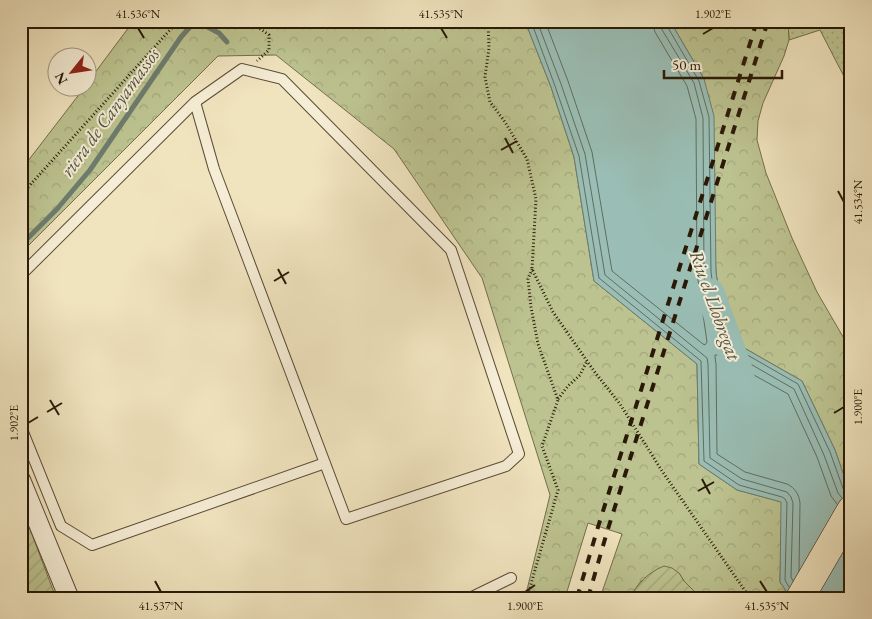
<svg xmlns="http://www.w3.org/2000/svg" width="872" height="619" font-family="'EB Garamond',serif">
	<defs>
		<pattern id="grass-dots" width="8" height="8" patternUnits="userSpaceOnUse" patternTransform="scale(1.25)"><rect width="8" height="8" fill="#bcc390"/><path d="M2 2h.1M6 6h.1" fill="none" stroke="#a2a77b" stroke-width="1.8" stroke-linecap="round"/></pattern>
		<pattern id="forest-crowns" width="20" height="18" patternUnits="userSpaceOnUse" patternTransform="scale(1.25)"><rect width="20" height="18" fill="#bcc390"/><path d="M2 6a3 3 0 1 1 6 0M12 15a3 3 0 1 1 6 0" fill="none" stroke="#a2a77b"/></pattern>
		<pattern id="garden-furrows" width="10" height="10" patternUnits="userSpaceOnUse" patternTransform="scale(1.25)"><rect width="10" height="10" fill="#bcc390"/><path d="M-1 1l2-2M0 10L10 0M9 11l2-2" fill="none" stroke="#a2a77b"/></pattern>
	</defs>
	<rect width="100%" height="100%" fill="#f0e4bf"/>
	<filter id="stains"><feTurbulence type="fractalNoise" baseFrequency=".004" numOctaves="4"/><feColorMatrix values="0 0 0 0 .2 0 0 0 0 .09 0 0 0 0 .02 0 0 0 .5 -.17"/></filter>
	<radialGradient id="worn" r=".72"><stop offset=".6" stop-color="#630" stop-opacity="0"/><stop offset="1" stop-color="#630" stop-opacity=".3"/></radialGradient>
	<path fill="url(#grass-dots)" stroke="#736e4c" d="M788,21H851V90L820,30L789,40Z"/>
	<path fill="url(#forest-crowns)" stroke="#736e4c" d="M127,21H525L551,87L574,157L594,281L697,364L699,464L737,490L782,502L780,582L791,598H701L684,581L679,573L641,581L629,598H600L622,534L588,523L565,598H525L550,495L482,278L394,149L276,55L218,56L21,253V170L84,88H88V82L129,27Z
		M670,21H788L789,40L784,56L763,103L758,121L757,140L766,173L792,238L817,292L846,342L851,347V496L835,450L802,381L725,337L716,272L704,79Z"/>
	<path fill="url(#garden-furrows)" stroke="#736e4c" d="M21,505L56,598H21Z
		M664,566L672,568L679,573L684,581L701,598H629C640,582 647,573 664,566Z"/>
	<path fill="#9abeb5" stroke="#6d7c6f" d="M525,21H670L704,79L714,116L716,272L725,337L802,381L835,450L851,496V598H791L780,582L781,502L737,490L699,464L697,364L594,281L574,157L551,87Z"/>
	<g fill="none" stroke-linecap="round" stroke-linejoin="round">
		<path stroke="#626c5e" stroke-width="1" d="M531,21L555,86L579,156L599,278L701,361L704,461L739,485L782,497L785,499L787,503L785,580L789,587
			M537,21L561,84L585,154L605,275L707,358L708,364L710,458L742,479L787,492L791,497L793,503L791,577L793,581
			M545,21L568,81L592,152L612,271L703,344L705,345L707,342L697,273L696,119L687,86L655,32L652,21
			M660,21L661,28L694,83L703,118L704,273L714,341L719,346L794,389L824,455L838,493L842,498
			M666,21L667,26L699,81L709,117L711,272L720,338L723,341L798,384L830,452L844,491L847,494L851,495
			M799,571L800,503C799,494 795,488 787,484L745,472L717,454L716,364L715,357V355H718L788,394L817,457L831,496L837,504"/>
		<path stroke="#6d7c6f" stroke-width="5" d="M21,245L57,209L90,170L181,37L190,27L198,22L219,33L227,42"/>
		<path stroke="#9abeb5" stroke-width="29" d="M710,293L740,375"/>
		<defs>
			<path id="lane" d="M21,275L195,102L242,69L282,79L451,250L519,454L506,466L346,519L214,169L195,102
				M21,427L61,526L92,545L325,463
				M470,598L511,578"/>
			<path id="street" d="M21,481L69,598"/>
			<path id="highway" d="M800,598L851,510"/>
		</defs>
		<use href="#lane" stroke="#5c4c35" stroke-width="12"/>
		<use href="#street" stroke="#5c4c35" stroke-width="21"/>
		<use href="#highway" stroke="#2a1907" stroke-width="29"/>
		<path stroke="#2a1907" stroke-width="3" stroke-dasharray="1 2.5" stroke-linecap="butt" d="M248,21L255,25L269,35V50L257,61
			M488,21L489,48L485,77L490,102L505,122L527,159L536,199L532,269L553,312L594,371L620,404L662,471L750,598
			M21,195L178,21
			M558,399L568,386L580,375L587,361
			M527,598L558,490L542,446L558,400L538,344L531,307L528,279L532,269"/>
		<use href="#lane" stroke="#f5edd5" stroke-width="10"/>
		<use href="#street" stroke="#f5edd5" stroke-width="19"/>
		<use href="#highway" stroke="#f0e4bf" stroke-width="28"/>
		<path stroke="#2a1907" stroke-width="4" stroke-dasharray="9 9" stroke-linecap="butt" d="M577,598L598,527L757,21
			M588,598L607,532L768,21"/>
	</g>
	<path fill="none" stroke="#2a1907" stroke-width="2" d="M138,28L144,38M441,28L447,38M703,34L713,28M505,138L513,153M501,150L517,141M838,191L844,202M278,269L286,284M274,281L289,272M50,400L59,415M47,412L62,403M834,413L844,407M28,423L38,417M702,479L710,494M698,491L714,482M155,581L161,592M760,581L767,592M525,592L535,585"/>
	<g text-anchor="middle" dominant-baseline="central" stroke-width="4" stroke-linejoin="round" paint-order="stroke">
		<g font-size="19" font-style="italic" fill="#515344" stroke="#f5edd5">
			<text transform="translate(110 112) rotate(-54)">riera de Canyamassos</text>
			<text transform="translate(715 305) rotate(70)">Riu el Llobregat</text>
		</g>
	</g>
	<rect width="872" height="619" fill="none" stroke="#f0e4bf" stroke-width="55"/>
	<g transform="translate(72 72) rotate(240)"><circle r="24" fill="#f5edd5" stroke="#a49883"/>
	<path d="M0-4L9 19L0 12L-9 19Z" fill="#8f2418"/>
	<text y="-8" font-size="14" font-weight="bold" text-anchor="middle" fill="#2a1907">N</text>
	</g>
	<path d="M664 70v8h118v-8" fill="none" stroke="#2a1907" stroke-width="2.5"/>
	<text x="672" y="70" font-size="15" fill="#2a1907" stroke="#f5edd5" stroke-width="4" paint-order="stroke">50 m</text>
	<rect x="28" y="28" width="816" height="564" fill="none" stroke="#2a1907" stroke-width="2"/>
	<g font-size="12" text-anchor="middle" fill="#2a1907">
		<text x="138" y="18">41.536°N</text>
		<text x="441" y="18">41.535°N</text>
		<text x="713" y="18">1.902°E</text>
		<text transform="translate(858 202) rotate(-90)" y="4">41.534°N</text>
		<text transform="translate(858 407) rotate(-90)" y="4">1.900°E</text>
		<text transform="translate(14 423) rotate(-90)" y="4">1.902°E</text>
		<text x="161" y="610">41.537°N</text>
		<text x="525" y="610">1.900°E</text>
		<text x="767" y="610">41.535°N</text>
	</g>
	<rect width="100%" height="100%" filter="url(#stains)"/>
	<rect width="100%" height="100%" fill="url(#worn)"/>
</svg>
